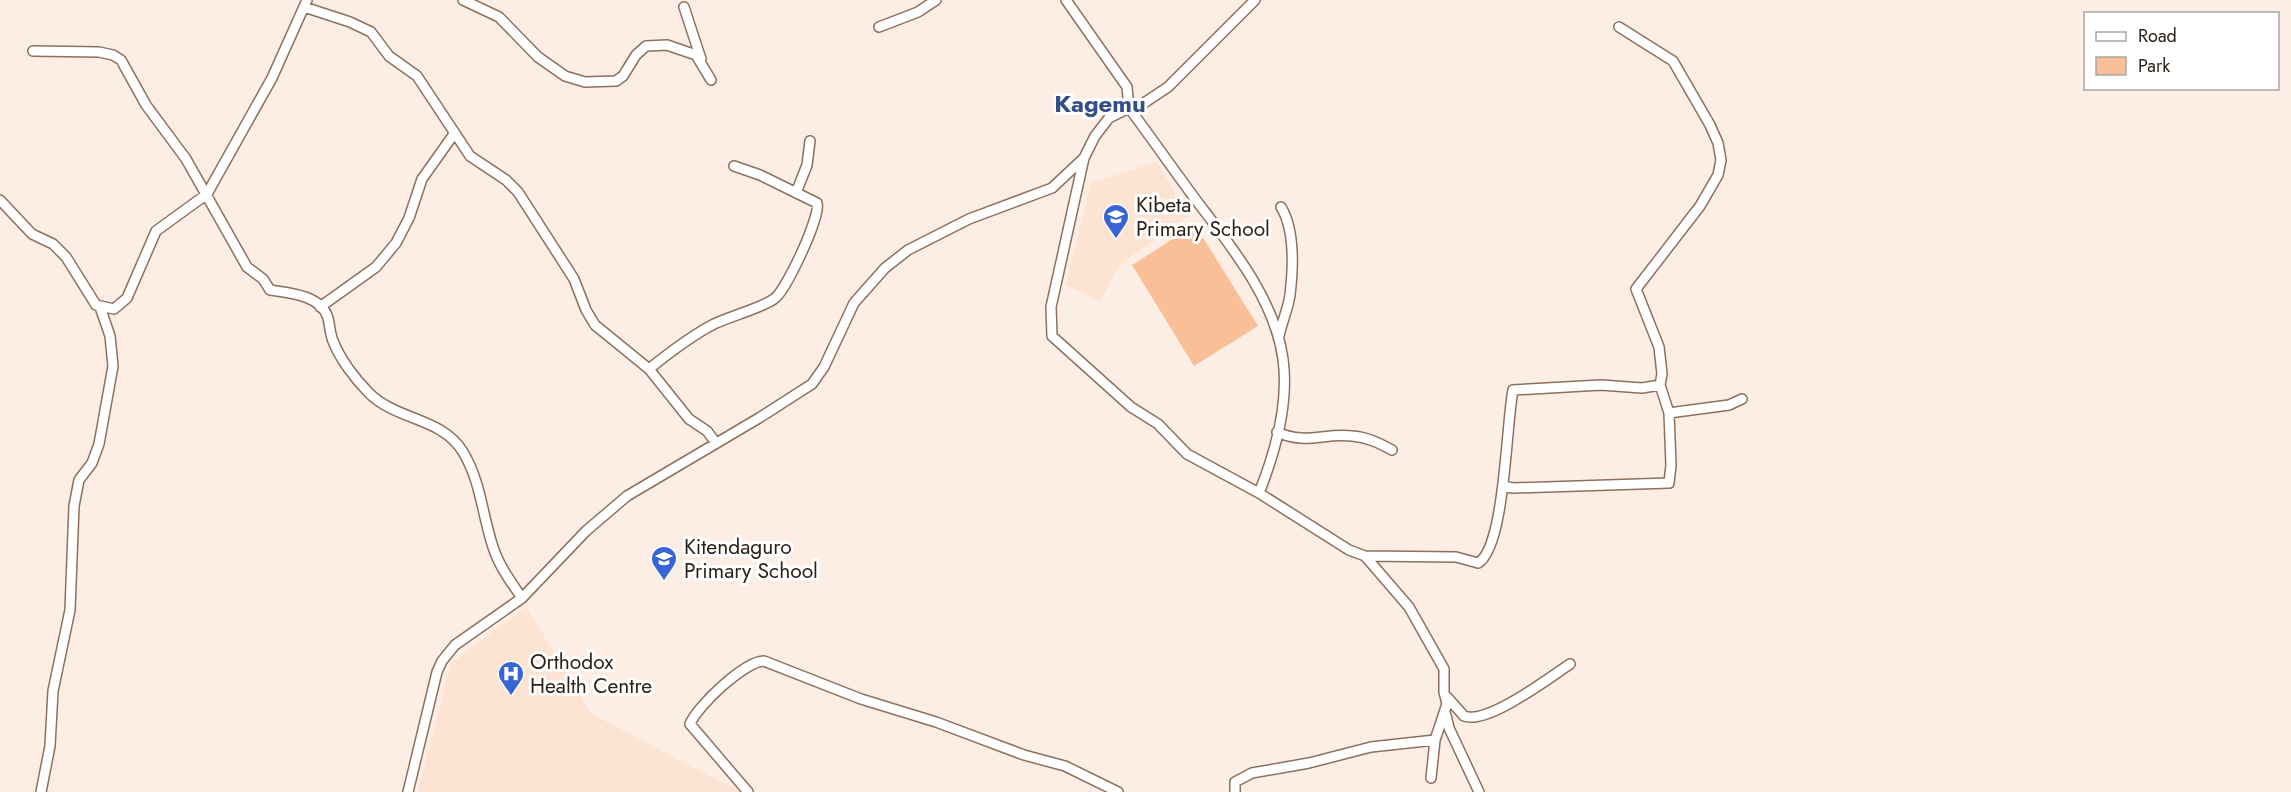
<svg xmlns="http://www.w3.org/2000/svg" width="2291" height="792" font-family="Jost,sans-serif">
	<rect width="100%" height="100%" fill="#fceee5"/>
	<path fill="#fce3d2" d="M1157,162L1189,216L1120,264L1100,301L1066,285L1091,183Z
		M526,607L592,714L740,792H418L451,663Z"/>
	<path fill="#f9bf97" d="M1195,225L1258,326L1194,366L1132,265Z"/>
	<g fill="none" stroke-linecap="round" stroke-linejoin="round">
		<defs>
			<path id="minor" d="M463,0L499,17L538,57L565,76L585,82L616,81L623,76L636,55L646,46L667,45L696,55L711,80
				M1255,0L1168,87L1141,105L1129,108C1153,140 1175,172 1199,204C1234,250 1275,301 1283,359C1289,403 1275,453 1259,493
				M304,7L350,22L371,32L389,56L417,76L470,156L506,180L518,192L574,279L586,310L595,325L649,369L689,419L707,431L716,443
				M684,7L701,59
				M879,27L918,12L936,0
				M33,51L99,52L113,55L121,60L146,105L186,159L247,267L263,279L270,290C290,293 321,295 328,318C330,326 330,334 333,341C340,359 355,379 369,393C397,421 442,417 463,452C481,482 482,514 493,547C499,566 511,582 522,598
				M1084,158L1051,307L1052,336L1131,407L1158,424L1187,454L1259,493L1349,550L1365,556L1456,557L1478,563C1505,548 1506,425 1513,390L1601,385L1642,388L1660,385L1662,374L1659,347L1636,289L1700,206L1718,175L1721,160L1718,143L1710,125L1673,61L1619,27
				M796,193L807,165L810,141
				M0,200L32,234L53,244L66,257L96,305L114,309L127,298L156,231L207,194L272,78L307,0
				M320,307L376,267L396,243L409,218L422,179L454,134
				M1279,336C1282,322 1288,309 1290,295C1293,270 1295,230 1281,207
				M649,369C670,352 691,336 714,324C731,316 761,308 774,299C786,291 821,216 817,203L760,175L734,166
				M1669,413L1729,405L1742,399
				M1277,432C1306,445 1322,433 1352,436C1367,437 1379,443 1392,450
				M1503,486L1513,488L1669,483L1671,465L1669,413L1660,385
				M1365,556L1409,607L1444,669V692L1447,704L1435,740L1431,778
				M1447,697L1464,716C1487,725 1549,678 1570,664
				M1446,715L1449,728L1479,792
				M41,792L50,746L53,691L70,610L74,506L79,480L92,463L99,444L113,366L110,336L100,307
				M408,792L437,672L442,661L455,645L522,598L586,531L627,496L759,418L812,384L824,367L854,303L885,268L908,250L969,219L1052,188L1084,158L1095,136L1109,118L1129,108L1127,87L1066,0
				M748,792L690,724C697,706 745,661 764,661L861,699L936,722L1024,755L1065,766L1118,792
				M1235,792V782L1252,773L1309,763L1371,747L1435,740"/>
		</defs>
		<use href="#minor" stroke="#8f705c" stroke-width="12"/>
		<use href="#minor" stroke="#fff" stroke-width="9"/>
	</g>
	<defs>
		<symbol id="school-pin" viewBox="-11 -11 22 30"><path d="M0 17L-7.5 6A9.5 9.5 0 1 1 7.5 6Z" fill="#3964d5" stroke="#fff"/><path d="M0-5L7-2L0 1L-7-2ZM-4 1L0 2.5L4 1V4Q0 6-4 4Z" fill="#fff"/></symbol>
		<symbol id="hospital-pin" viewBox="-11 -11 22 30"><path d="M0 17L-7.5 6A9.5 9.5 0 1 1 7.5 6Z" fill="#3964d5" stroke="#fff"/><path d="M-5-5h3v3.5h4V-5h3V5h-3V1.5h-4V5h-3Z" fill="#fff"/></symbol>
	</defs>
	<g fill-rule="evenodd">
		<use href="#school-pin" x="1101" y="202" width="30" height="40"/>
		<use href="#school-pin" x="649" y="544" width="30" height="40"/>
		<use href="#hospital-pin" x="496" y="659" width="30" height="40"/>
	</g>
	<g text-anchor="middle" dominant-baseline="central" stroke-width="6" stroke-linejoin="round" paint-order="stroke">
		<g font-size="21" fill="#2c2017" stroke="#fff" text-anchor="start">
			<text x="1136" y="205">Kibeta<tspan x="1136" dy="24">Primary School</tspan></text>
			<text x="684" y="547">Kitendaguro<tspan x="684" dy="24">Primary School</tspan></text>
			<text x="530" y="662">Orthodox<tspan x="530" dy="24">Health Centre</tspan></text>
		</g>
		<g font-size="24" font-weight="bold" fill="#354e87" stroke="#fff">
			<text x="1100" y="103">Kagemu</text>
		</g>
	</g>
	<rect x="2084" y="12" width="195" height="78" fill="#ffffff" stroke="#aba6a2" stroke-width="1.5"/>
	<rect x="2096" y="32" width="30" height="9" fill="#ffffff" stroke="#aba6a2" stroke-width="1.5"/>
	<text x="2138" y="42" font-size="18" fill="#2c2017">Road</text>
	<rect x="2096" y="57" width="30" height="18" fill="#f9bf97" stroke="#aba6a2" stroke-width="1.5"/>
	<text x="2138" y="72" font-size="18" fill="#2c2017">Park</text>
</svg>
